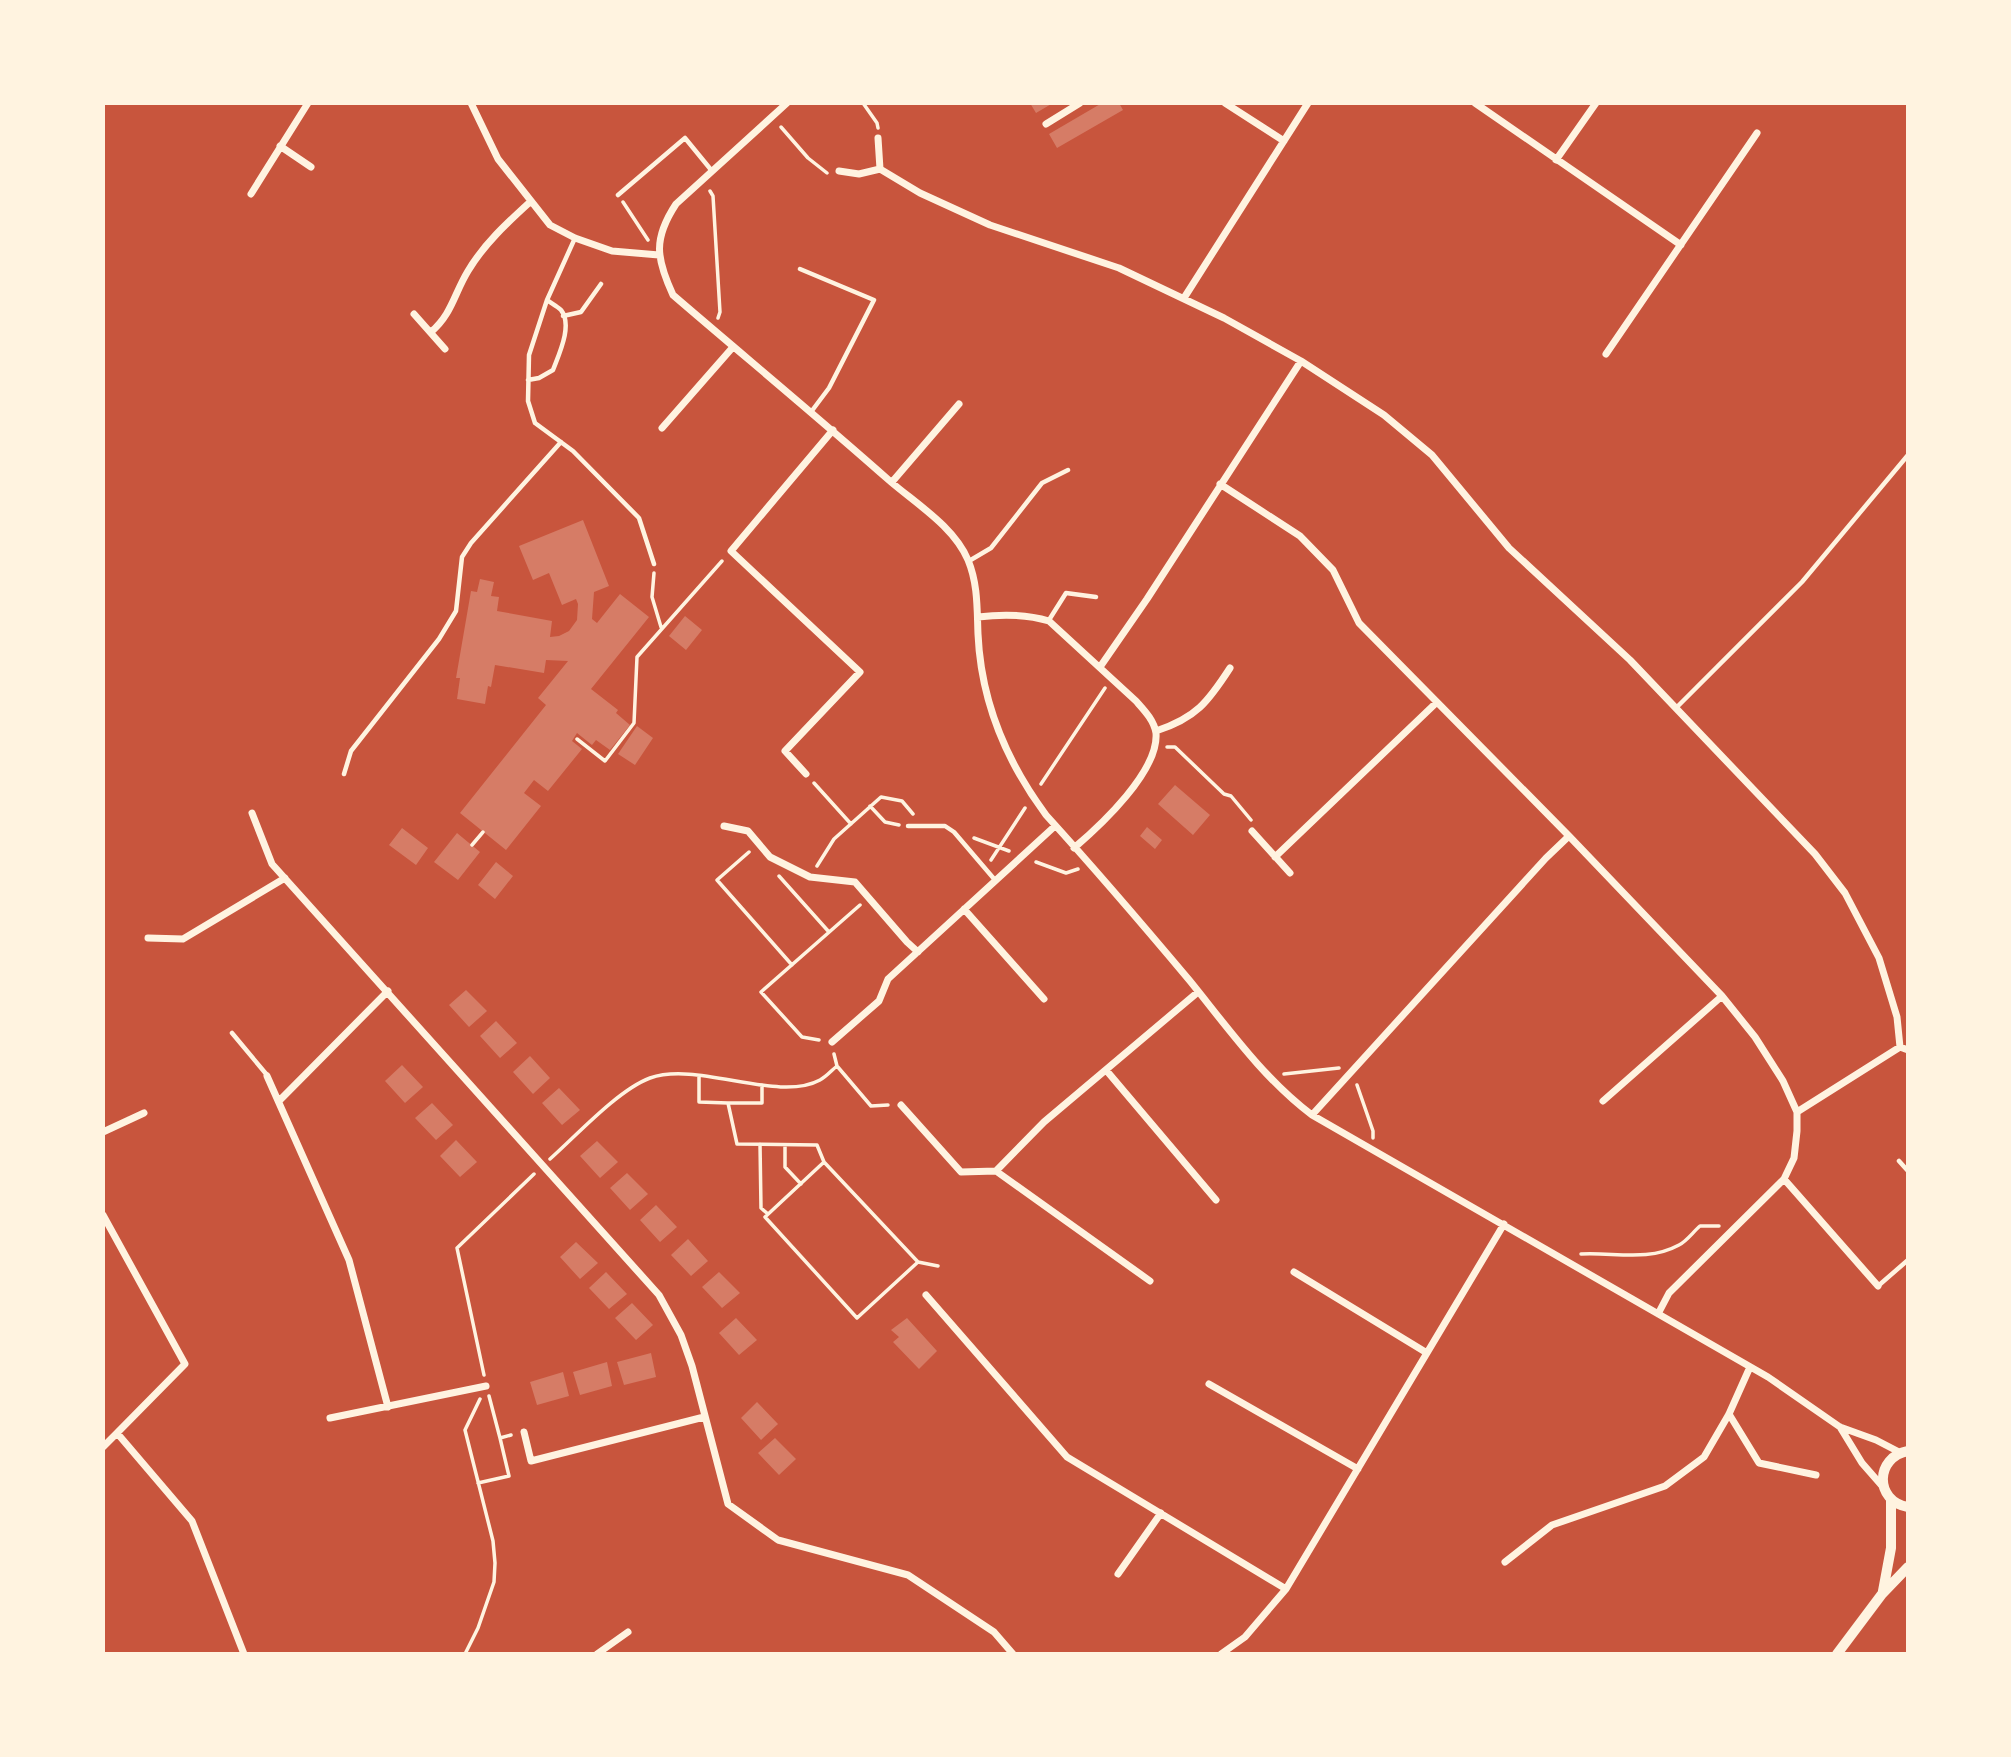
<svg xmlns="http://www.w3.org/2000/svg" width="2011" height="1757" font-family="Bitter,serif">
	<rect width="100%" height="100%" fill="#c8553d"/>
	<path fill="#d67c66" d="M1030,103H1053L1036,113Z
		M1102,103H1119L1123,110L1057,148L1049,134Z
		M583,520L609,586L594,592L592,619L597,623L620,594L649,617L591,689L618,710L616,713L630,725L610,750L596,740L592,745L577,733L572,741L582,749L548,791L534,780L524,793L541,806L506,850L460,813L546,705L538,698L568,661L546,660L544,673L495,665L491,687L488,686L485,704L457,699L460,678H456L471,591L477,592L480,579L494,582L491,596L499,597L497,611L552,621L550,637L559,636L569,631L577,620L578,604L576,599L562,605L549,573L533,580L519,546Z
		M685,616L702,630L686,650L669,636Z
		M637,726L653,738L635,765L618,754Z
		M1175,785L1210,815L1193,835L1158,804Z
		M1147,827L1162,840L1155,849L1140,836Z
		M402,828L428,848L416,865L389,845Z
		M457,833L480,852L458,880L434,862Z
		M496,862L513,876L495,899L478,885Z
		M466,990L487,1011L469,1027L449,1005Z
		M496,1021L517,1043L500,1058L480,1036Z
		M530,1056L550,1078L533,1094L513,1072Z
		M402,1065L423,1087L405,1103L385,1081Z
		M559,1088L580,1110L562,1125L542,1103Z
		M432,1103L453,1125L436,1140L415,1118Z
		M456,1140L477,1162L460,1177L440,1156Z
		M597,1141L618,1162L600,1178L580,1156Z
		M627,1173L648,1194L630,1210L610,1188Z
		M656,1205L677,1227L660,1242L640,1220Z
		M688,1239L708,1261L691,1276L671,1255Z
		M576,1242L598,1263L580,1279L560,1257Z
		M606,1272L627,1294L609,1309L589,1288Z
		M719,1272L740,1293L722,1308L702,1287Z
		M632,1303L653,1325L636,1340L615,1318Z
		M736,1318L757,1340L739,1355L719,1333Z
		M907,1318L937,1351L919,1369L893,1342L899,1337L891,1330Z
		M651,1353L656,1377L624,1385L617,1362Z
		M607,1362L612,1386L580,1395L573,1372Z
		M563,1372L569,1396L537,1405L530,1382Z
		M757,1402L778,1424L761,1440L741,1418Z
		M775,1438L796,1459L779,1475L758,1453Z"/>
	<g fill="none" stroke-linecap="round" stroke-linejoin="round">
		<path stroke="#fff3e0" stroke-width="3.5" d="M863,103L877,123L878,128
			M781,127L808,158L827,173
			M710,191L713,196L720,312L718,318
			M623,202L648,240
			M654,573L652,597L661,627
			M577,739L605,761L634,723L637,657L722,561
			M1167,747H1175L1224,794L1231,796L1251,820
			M814,783L851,824
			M1041,784L1105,688
			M870,806L885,822L899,825
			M974,838L1009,851
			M472,845L483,832
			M749,852L717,880L792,965
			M991,860L1025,808
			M1036,862L1066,873L1078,869
			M817,866L834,839L881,797L902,801L913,814
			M779,876L829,932
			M819,1040L802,1037L761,992L860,905
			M837,1066L871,1106L888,1105
			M1284,1074L1339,1068
			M699,1077V1102L728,1103L737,1144L817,1145L824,1162
			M1357,1085L1373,1131V1138
			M728,1103H762V1085
			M760,1144L761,1208L768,1214
			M785,1145V1167L801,1184
			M550,1159C577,1135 618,1090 650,1078C698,1061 778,1103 820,1080C826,1077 832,1070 837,1066L834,1054
			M1581,1254C1614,1252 1648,1262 1679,1245C1687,1241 1693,1232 1700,1226H1719
			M918,1262L857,1318L765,1217L824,1162L918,1262L938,1266
			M484,1375L457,1248L534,1174
			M489,1396L500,1438L511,1435
			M478,1483L509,1476L500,1438
			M465,1654L478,1628L494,1582L495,1563L493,1541L465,1430L480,1399"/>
		<path stroke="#fff3e0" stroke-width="4.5" d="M618,195L685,138L712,171
			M575,238L547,300L529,355L528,401L535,423L573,451L639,518L654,564
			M800,269L874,300L829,388L811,412
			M563,316L581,312L601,284
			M528,380L539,378L553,370C559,354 573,325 561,310C557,306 551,303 547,300
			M969,561L991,548L1042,483L1068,470
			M1049,620L1066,593L1096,597
			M1676,708L1802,582L1908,455
			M344,774L351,751L439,639L456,611L462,557L471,543L561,442
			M908,826H945L954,832L995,880
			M232,1033L267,1075
			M1899,1161L1908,1171
			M1878,1286L1908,1260"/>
		<path stroke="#fff3e0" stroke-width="7" d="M471,103L498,159L550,225L575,238L612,251L659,255
			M787,103L676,204C653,239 656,258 673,295C745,357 819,418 891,482C918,505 954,527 968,560C978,584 977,609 978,634C981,702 1006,761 1046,815C1095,869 1143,925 1190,981C1228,1028 1264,1079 1312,1115L1768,1377L1840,1427L1876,1440L1901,1453
			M1225,103L1284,141
			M1475,103L1681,245
			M1046,124L1080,103
			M280,146L311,167
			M1556,160L1596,103
			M880,169L920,193L990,225L1119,268L1224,318L1301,361L1384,415L1432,455L1509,548L1630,660L1815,854L1845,893L1879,958L1897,1017L1900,1047
			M839,171L859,174L880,169L878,138
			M251,194L308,103
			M1184,298L1308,103
			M414,314L445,349
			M431,332C452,314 454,294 468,271C484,244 507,223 530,202
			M1606,354L1757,133
			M662,428L733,347
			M892,482L959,404
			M1220,484L1300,536L1333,570L1359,623L1569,836L1722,996L1755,1037L1783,1081L1797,1112V1131L1794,1158L1784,1179L1669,1293L1658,1314
			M978,617C1002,614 1026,614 1049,621L1136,701C1144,710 1154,720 1156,733C1159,771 1101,825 1074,848
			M1100,667L1147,599L1301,361
			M1156,731C1196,718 1208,702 1230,668
			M806,774L785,751L860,672L731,551L833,430
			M252,813L272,864L659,1295L681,1335L692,1366L728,1504L778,1540L908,1575L994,1632L1013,1654
			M724,826L748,831L770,857L810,877L855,882L907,942L918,952
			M1252,831L1290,873
			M1275,857L1436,703
			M964,909L1044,999
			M148,938L183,939L285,878
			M832,1042L879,1001L888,979L1055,826
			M1106,1070L1216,1200
			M267,1076L349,1260L388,1407
			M279,1101L388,991
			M1603,1101L1722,996
			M901,1105L961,1172L996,1171L1150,1281
			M1797,1112L1900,1047L1908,1050
			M1312,1115L1546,858L1569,836
			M103,1132L144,1113
			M996,1171L1044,1122L1198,992
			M1784,1179L1878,1286
			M103,1215L185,1364L117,1433
			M1294,1272L1427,1353
			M926,1295L1067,1457L1286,1589
			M1209,1384L1358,1469
			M1729,1414L1759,1463L1816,1475
			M330,1418L486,1386
			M1840,1427L1862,1463L1883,1487
			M524,1432L531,1461L704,1417
			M103,1447L117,1433L192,1521L244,1654
			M1505,1562L1552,1525L1665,1486L1704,1457L1729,1414L1750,1367
			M1118,1574L1161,1513
			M597,1654L628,1632
			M1221,1654L1245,1637L1286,1589L1504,1224"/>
		<path stroke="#fff3e0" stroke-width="10" d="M1908,1451C1875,1457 1874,1501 1908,1507
			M1883,1591L1891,1548V1500
			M1837,1654L1882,1594L1908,1567"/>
	</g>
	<rect width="2011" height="1757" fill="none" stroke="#fff3e0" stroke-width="210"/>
</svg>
